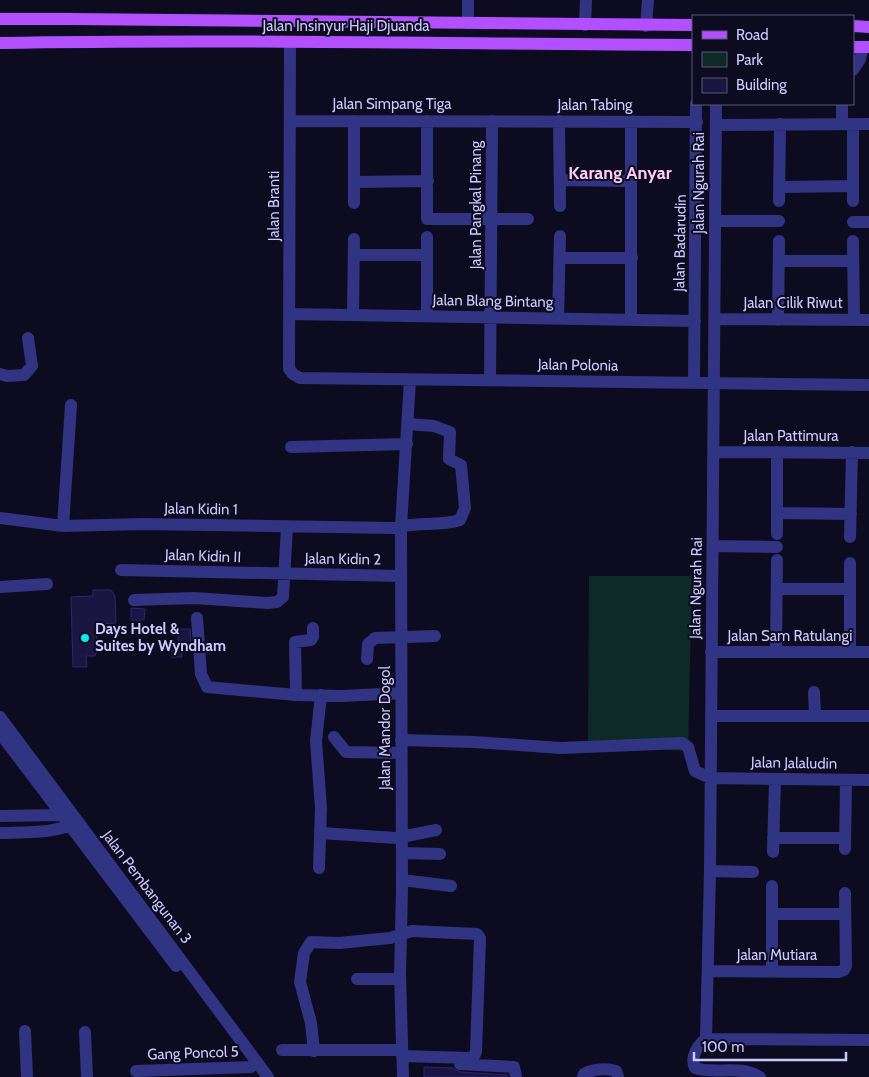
<svg xmlns="http://www.w3.org/2000/svg" width="869" height="1077" font-family="Cabin,sans-serif">
	<rect width="100%" height="100%" fill="#0d0b20"/>
	<path fill="#0d2a27" d="M589,576H692L688,751L588,746Z"/>
	<path fill="#1b1542" stroke="#2f2570" d="M93,590H111L115,596L116,623L96,624L97,651L95,656H86L87,667H73L71,597L93,596Z
		M131,608L145,609L144,620H131Z
		M178,629H190L191,644H178Z
		M172,645H182V657H172Z
		M424,1067L453,1068L460,1072L507,1075L508,1077H424Z"/>
	<g fill="none" stroke-linecap="round" stroke-linejoin="round">
		<path stroke="#313483" stroke-width="12" d="M468,23V0
			M585,25L586,0
			M646,26L648,0
			M290,42L289,369L293,374L300,378L869,385
			M853,70L860,59L863,47
			M842,104V124
			M291,121L697,122
			M354,121V203
			M427,121V219H528
			M559,121L560,206
			M716,125L869,124
			M560,180L631,181
			M355,182L428,181
			M779,187L853,186
			M779,201L780,124
			M853,201V124
			M715,221H779
			M853,222H869
			M427,237V316
			M853,241L854,320
			M354,255H427
			M560,258H632
			M779,261H853
			M290,314L695,321
			M353,315L354,239
			M558,319L560,236
			M716,319L869,320
			M631,320V121
			M778,320L779,241
			M0,374L7,376L24,375L32,366L28,338
			M490,380L492,121
			M694,383L696,104
			M291,447L407,444
			M714,452L869,453
			M777,513L851,514
			M0,518L63,526L143,524L395,528C416,521 438,527 460,520L465,508L461,465L449,459L450,432L434,426L408,424
			M63,526L71,405
			M777,534V452
			M850,537L852,452
			M713,546L777,547
			M121,570L401,576
			M0,587L47,584
			M777,589H850
			M134,600L194,598L267,603L277,602L283,597L287,527
			M197,618L201,674L207,687L296,695L342,696L401,693
			M711,652H869
			M776,652L777,560
			M850,652V563
			M367,659L368,644L375,638L435,636
			M814,692L815,716
			M296,695L295,642L311,640L313,637V628
			M711,716H869
			M0,717L268,1077
			M0,733L176,966
			M334,737L346,752L401,753
			M401,740L474,742L561,748L682,743L688,747L695,771L710,778L869,780
			M0,816L61,815L64,812
			M0,833C22,832 58,834 76,822
			M321,833L396,838L436,830
			M773,838H845
			M845,849L846,780
			M773,852L775,779
			M402,853L440,854
			M319,868L321,808L316,741L321,695
			M710,871L753,872
			M402,880L451,886
			M772,914H845
			M708,971L839,972L844,970L846,966L845,893
			M772,971V886
			M357,979H400
			M25,1031L27,1077
			M85,1032L87,1077
			M706,1039L710,871L716,104
			M706,1039L869,1040
			M706,1039C697,1046 690,1057 695,1068C716,1075 739,1064 760,1077
			M282,1050H402
			M314,1051L311,1023L300,982L304,953L311,942L339,943L390,938L412,931L477,934L480,938L476,1052L474,1056L469,1058L402,1056
			M460,1064L514,1067L516,1077
			M136,1071L251,1067
			M403,1077L400,975L402,890L401,526L410,380
			M583,1077L584,1074C593,1069 606,1068 616,1071L618,1077"/>
		<path stroke="#b250ff" stroke-width="12" d="M0,19H69L693,25
			M853,26L869,27
			M0,43C231,39 462,44 693,45
			M853,47H869"/>
	</g>
	<circle fill="#00edf4" stroke="#0d0b20" stroke-width="2" cx="85" cy="638" r="5"/>
	<g text-anchor="middle" dominant-baseline="central" stroke-width="4" stroke-linejoin="round" paint-order="stroke">
		<g font-size="15" fill="#ccc9ff" stroke="#0d0b20">
			<text x="346" y="26">Jalan Insinyur Haji Djuanda</text>
			<text x="392" y="104">Jalan Simpang Tiga</text>
			<text x="595" y="105">Jalan Tabing</text>
			<text transform="translate(699 183) rotate(-90)">Jalan Ngurah Rai</text>
			<text transform="translate(476 205) rotate(-90)">Jalan Pangkal Pinang</text>
			<text transform="translate(274 206) rotate(-90)">Jalan Branti</text>
			<text transform="translate(680 243) rotate(-89)">Jalan Badarudin</text>
			<text transform="translate(493 301) rotate(1)">Jalan Blang Bintang</text>
			<text x="793" y="303">Jalan Cilik Riwut</text>
			<text transform="translate(578 365) rotate(1)">Jalan Polonia</text>
			<text x="791" y="436">Jalan Pattimura</text>
			<text transform="translate(201 509) rotate(1)">Jalan Kidin 1</text>
			<text transform="translate(203 556) rotate(2)">Jalan Kidin II</text>
			<text transform="translate(343 559) rotate(1)">Jalan Kidin 2</text>
			<text transform="translate(696 588) rotate(-89)">Jalan Ngurah Rai</text>
			<text x="790" y="636">Jalan Sam Ratulangi</text>
			<text transform="translate(385 728) rotate(-90)">Jalan Mandor Dogol</text>
			<text transform="translate(794 763) rotate(1)">Jalan Jalaludin</text>
			<text transform="translate(147 887) rotate(53)">Jalan Pembangunan 3</text>
			<text x="777" y="955">Jalan Mutiara</text>
			<text transform="translate(193 1053) rotate(-2)">Gang Poncol 5</text>
		</g>
		<g font-size="15" font-weight="bold" fill="#ccc9ff" stroke="#0d0b20" text-anchor="start">
			<text x="95" y="629">Days Hotel &amp;<tspan x="95" dy="17">Suites by Wyndham</tspan></text>
		</g>
		<g font-size="18" font-weight="bold" fill="#ffcbf0" stroke="#0d0b20">
			<text x="620" y="173">Karang Anyar</text>
		</g>
	</g>
	<rect x="692" y="15" width="162" height="90" fill="#0d0b20" stroke="#595779"/>
	<rect x="702" y="31" width="25" height="8" fill="#b250ff" stroke="#595779"/>
	<text x="736" y="40" font-size="15" fill="#ccc9ff">Road</text>
	<rect x="702" y="52" width="25" height="15" fill="#0d2a27" stroke="#595779"/>
	<text x="736" y="65" font-size="15" fill="#ccc9ff">Park</text>
	<rect x="702" y="78" width="25" height="15" fill="#1b1542" stroke="#595779"/>
	<text x="736" y="90" font-size="15" fill="#ccc9ff">Building</text>
	<path d="M694 1052v8h152v-8" fill="none" stroke="#ccc9ff" stroke-width="2.5"/>
	<text x="702" y="1052" font-size="15" fill="#ccc9ff" stroke="#0d0b20" stroke-width="4" paint-order="stroke">100 m</text>
</svg>
